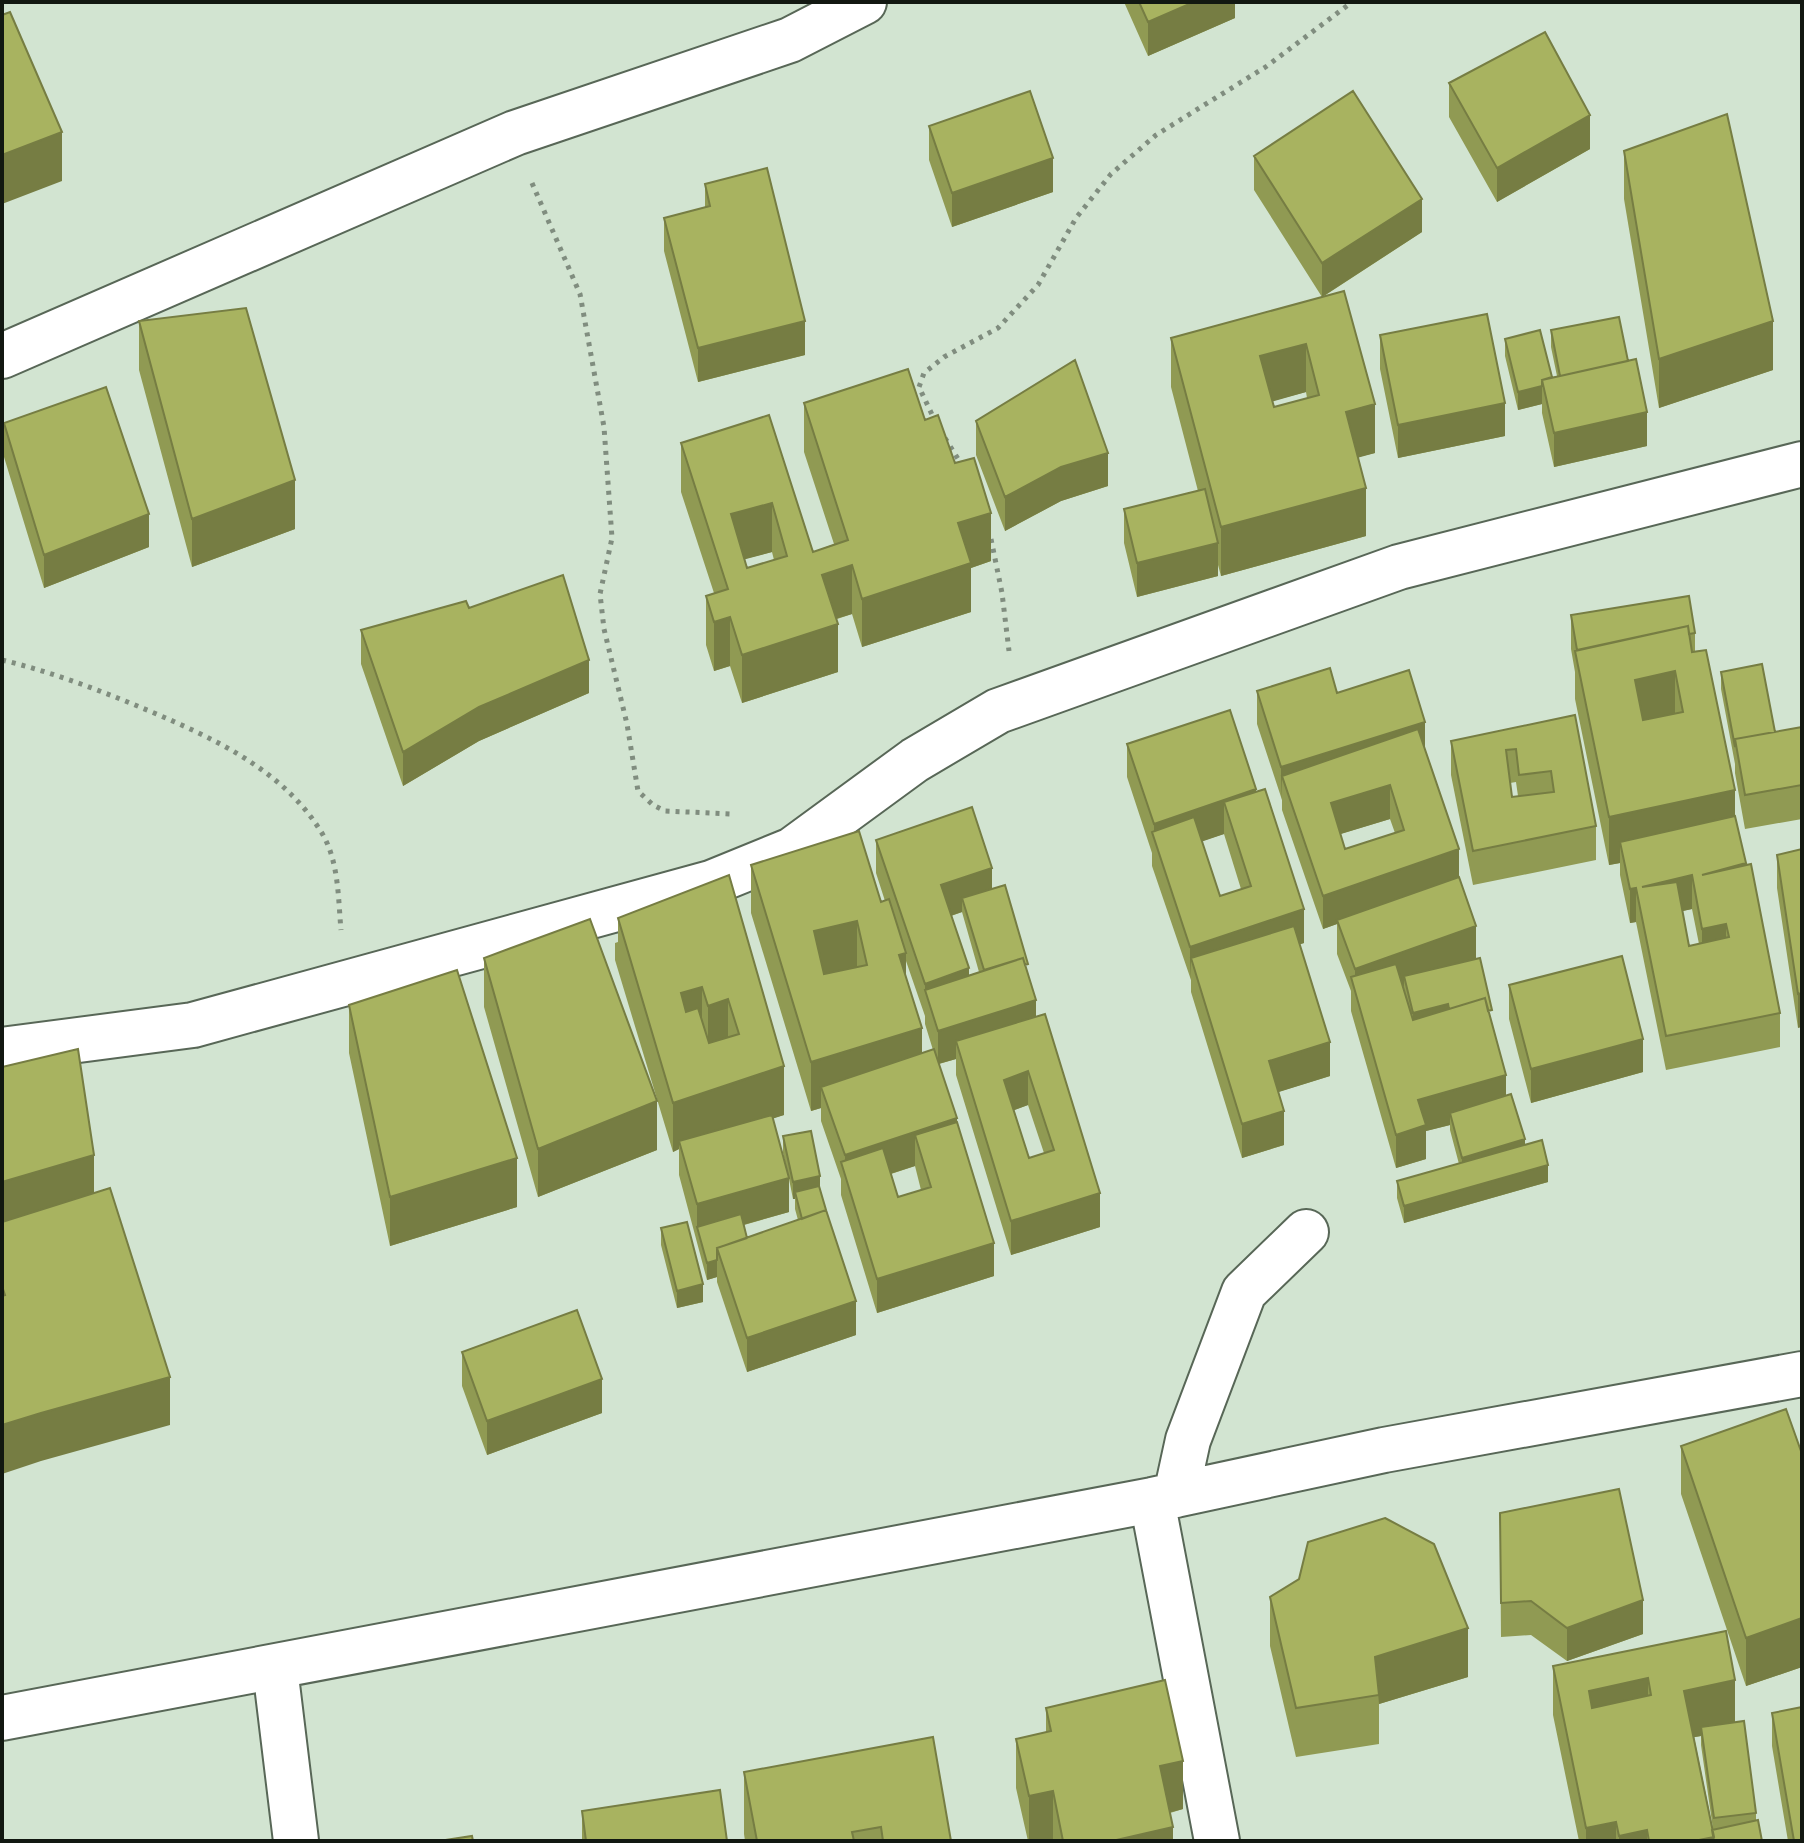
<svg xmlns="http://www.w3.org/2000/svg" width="1804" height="1843" font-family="'Varela Round',sans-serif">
	<rect width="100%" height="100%" fill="#d2e4d1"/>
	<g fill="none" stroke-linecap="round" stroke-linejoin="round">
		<defs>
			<path id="minor" d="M2,356L515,133L790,40L864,2
				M2,1050L193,1025L711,883L792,850L915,760L998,711L1399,567L1802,464
				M1176,1495L1188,1440L1244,1292L1306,1232
				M1152,1500L1217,1841
				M275,1668L296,1841
				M2,1718L1152,1500L1384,1450L1802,1374"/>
		</defs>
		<use href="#minor" stroke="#586757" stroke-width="48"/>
		<path stroke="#808d7f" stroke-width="5" stroke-dasharray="4 6" stroke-linecap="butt" d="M532,183L580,294L604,427L612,538L600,594L604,629L627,724L638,791L653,805L665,811L732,814
			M936,423L919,387L924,373L944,357L998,328L1038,285L1076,218L1111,174L1156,135L1267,66L1352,2
			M945,438L963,467
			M991,539L1002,593L1009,651
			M2,660C48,671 91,687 135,705C202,733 279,765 320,830C339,859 338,897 341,930"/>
		<use href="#minor" stroke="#fff" stroke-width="44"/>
	</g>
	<path fill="#909a53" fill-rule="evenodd" d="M1124,2H1235V18L1148,56Z
		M1449,83L1590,149L1497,202L1449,117Z
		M929,126L1053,192L952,227L929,160Z
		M1624,151L1773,370L1659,408L1624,199Z
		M1254,156L1422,232L1324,296L1375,453L1358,457L1366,536L1221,576L1218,565V576L1137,597L1124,543V509L1198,491L1171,387V338L1322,297L1254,190ZM1306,392L1307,398L1274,407L1272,401Z
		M705,184L805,355L698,382L664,251V218L705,207Z
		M139,321L295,529L192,567L139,370Z
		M1551,330L1628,361L1647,446L1554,467L1542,413V404L1518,410L1505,356V339L1552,377L1557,376L1551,347Z
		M1380,335L1505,436L1398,458L1380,369Z
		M804,403L925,420L955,463L991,561L971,568V612L862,647L852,614L837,619L838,672L742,703L730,666L714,671L706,645V596L714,593L681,492V443L769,415L813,552L834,544L804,452ZM772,552L774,560L747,568L744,559Z
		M976,421L1108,486L1061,501L1005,531L976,455Z
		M4,423L149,547L44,588L4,457Z
		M469,608L589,693L479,741L403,786L361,664V630Z
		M1571,615L1695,633V652L1735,818L1780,1013V1047L1666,1070L1636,922L1630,923L1620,875V863L1609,865L1575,699V672L1571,649ZM1692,909L1699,944L1689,946L1682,911Z
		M1721,672L1775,732L1802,727V819L1745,829L1735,773V764L1721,689Z
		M1257,691L1337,693L1425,749L1459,879L1506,1095L1525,1145L1548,1182L1404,1223L1397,1198V1181L1459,1164L1450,1130V1125L1426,1131V1159L1396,1168L1351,1011V991L1337,954V924L1323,929L1282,810V800L1257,724ZM1390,819L1395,833L1345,849L1340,834Z
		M1575,715L1596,826V860L1473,885L1451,775V741ZM1516,782L1518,796L1512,797L1510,783Z
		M1127,744L1256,792L1304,943L1300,944L1330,1076L1278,1092L1284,1145L1242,1158L1191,992V980L1152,866V853L1127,777ZM1224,834L1241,889L1220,896L1202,841Z
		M876,840L992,889L1028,973L1036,1016L1100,1227L1011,1255L956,1075V1059L939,1064L957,1122L994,1276L877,1313L841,1195V1179L821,1121V1108L811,1111L751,913V865L881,902L885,901L876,873ZM962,912L979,972L969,975L951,916ZM906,961L925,1016V1024L933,1050L922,1053L906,977ZM1028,1105L1044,1153L1029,1158L1014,1110ZM915,1166L921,1190L898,1197L891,1174Z
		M1802,849L1798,1028L1777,888V855Z
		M729,875L784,1115L773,1118L788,1175L783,1153V1136L820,1188L856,1335L747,1372L717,1282V1277L707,1280L679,1175V1149L673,1152L615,960V943L618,942V918ZM789,1179L793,1199H795V1209L798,1220L747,1238L744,1225L789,1212Z
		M484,958L657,1150L538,1197L484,1007Z
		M1509,985L1643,1072L1531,1103L1509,1019Z
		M349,1005L517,1207L390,1246L349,1053Z
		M661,1228L703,1302L677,1308L661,1245Z
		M462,1352L602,1413L487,1455L462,1386Z
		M1681,1446L1802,1454V1667L1746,1686L1681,1494Z
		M1500,1513L1643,1634L1567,1661L1531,1635L1501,1637Z
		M1270,1597L1468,1677L1379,1704V1744L1296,1757L1270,1646Z
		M1726,1631L1735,1722L1756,1813V1821L1762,1841H1579L1553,1715V1666ZM1701,1736V1745L1713,1829L1694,1737Z
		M1046,1708L1183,1809L1170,1813L1173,1841H1053V1840L1028,1841L1016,1788V1739L1046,1732Z
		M1772,1713L1802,1841H1788L1772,1746Z
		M744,1772L951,1841H745L744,1834Z
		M582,1811L727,1841H582Z"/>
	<path fill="#767d43" d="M1194,2H1235V18L1148,56V22Z
		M1590,115V149L1497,202V168Z
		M62,132V181L2,204V155Z
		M1053,158V192L952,227V193Z
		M1422,199V232L1322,297V263Z
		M805,321V355L698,382V348Z
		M1773,321V370L1659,408V359Z
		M1306,344V392L1260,405V356Z
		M1542,386V404L1518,410V392Z
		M1505,403V436L1398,458V425Z
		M1375,404V453L1346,461V412Z
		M1647,412V446L1554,467V433Z
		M1108,453V486L1061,501L1005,531V497L1061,467Z
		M295,480V529L192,567V519Z
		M1366,488V536L1221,576V527Z
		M772,503V552L731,563V514Z
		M991,513V561L971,568V612L862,647V599L958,523Z
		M149,514V547L44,588V555Z
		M1218,543V576L1137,597V563Z
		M852,565V614L822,623V575Z
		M730,617V666L714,671V622Z
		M838,624V672L742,703V655Z
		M589,660V693L479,741L403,786V752L479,707Z
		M1675,671V720L1635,728V680Z
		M1425,722V755L1282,776L1281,800V767Z
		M1390,785V819L1331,837V803Z
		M1256,789V822L1224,802V834L1160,856L1154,837V824Z
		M1735,790V838L1620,842V863L1609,865V817Z
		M1459,849V882L1337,920V924L1323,929V896Z
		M992,868V902L962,898V912L941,919V885Z
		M1692,875V909L1643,920L1642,887Z
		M1636,888V922L1630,923V889Z
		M1304,909V943L1197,978L1191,958L1190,980V947Z
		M857,921V970L814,979V931Z
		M1726,924V958L1702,963V929Z
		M1476,926V960L1404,976V986L1358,1002L1355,993V969Z
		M906,953V1001L899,955Z
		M969,968V1002L925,991V984Z
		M702,987V1035L681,1042V993Z
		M1802,993V1027L1798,1028V994Z
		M728,999V1048L708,1055V1006Z
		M1036,1000V1034L956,1041V1059L938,1064V1031Z
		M1448,1004V1022L1413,1030V1013Z
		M922,1028V1076L821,1087V1108L811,1111V1062Z
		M1643,1039V1072L1531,1103V1069Z
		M1330,1042V1076L1269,1095V1061Z
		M784,1066V1115L681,1149L679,1141V1149L673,1152V1103Z
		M1028,1071V1105L1004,1114V1080Z
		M1506,1075V1109L1450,1113V1125L1426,1131V1159L1396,1168V1135L1418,1100Z
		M657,1101V1150L538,1197V1149Z
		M1284,1111V1145L1242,1158V1124Z
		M957,1118V1152L915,1135V1166L849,1187L845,1172V1155Z
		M1525,1139V1156L1462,1175V1158Z
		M94,1155V1203L2,1231V1182Z
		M517,1158V1207L390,1246V1197Z
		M1548,1165V1182L1404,1223V1206Z
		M820,1176V1194L795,1192V1199H793V1182Z
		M789,1178V1212L700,1237L697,1227V1238V1204Z
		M1100,1193V1227L1011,1255V1221Z
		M994,1243V1276L877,1313V1279Z
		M717,1260V1277L707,1280V1263Z
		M703,1284V1302L677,1308V1291Z
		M856,1301V1335L747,1372V1338Z
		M170,1377V1425L41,1461L2,1474V1425L41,1413Z
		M602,1379V1413L487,1455V1421Z
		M1643,1600V1634L1567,1661V1628Z
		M1802,1618V1667L1746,1686V1638Z
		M1468,1628V1677L1379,1704L1375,1657Z
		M1648,1678V1727L1589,1740V1691Z
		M1735,1680V1728L1701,1727V1736L1684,1739V1691Z
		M1183,1761V1809L1160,1815V1766Z
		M1053,1791V1840L1029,1841V1796Z
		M1616,1822V1841H1586V1828Z
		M1173,1827V1841H1112Z
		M1647,1830V1841H1619V1836Z
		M1714,1837V1841H1694Z"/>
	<path fill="#a8b360" stroke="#767d43" stroke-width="2" fill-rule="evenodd" d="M1139,2H1194L1148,22Z
		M10,12L62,132L2,155V15Z
		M1545,32L1590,115L1497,168L1449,83Z
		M1030,91L1053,158L952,193L929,126Z
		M1353,91L1422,199L1322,263L1254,156Z
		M1727,114L1773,321L1659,359L1624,151Z
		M767,168L805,321L698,348L664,218L710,206L705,184Z
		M1344,291L1375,404L1346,412L1366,488L1221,527L1171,338ZM1306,344L1319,395L1274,407L1260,356Z
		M246,308L295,480L192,519L139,321Z
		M1487,314L1505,403L1398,425L1380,335Z
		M1619,317L1628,361L1560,376L1551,330Z
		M1540,330L1552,377L1542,380V386L1518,392L1505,339Z
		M1636,359L1647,412L1554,433L1542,380Z
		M1075,360L1108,453L1061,467L1005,497L976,421Z
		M908,369L925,420L938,415L955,463L974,458L991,513L958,523L971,563L862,599L852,565L822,575L838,624L742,655L730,617L714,622L706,596L728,589L681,443L769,415L813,552L848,540L804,403ZM772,503L787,556L747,568L731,514Z
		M106,387L149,514L44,555L4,423Z
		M1205,489L1218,543L1137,563L1124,509Z
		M563,575L589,660L479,707L403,752L361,630L466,601L469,608Z
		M1689,596L1695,633L1689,634L1688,626L1577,650L1571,615Z
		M1688,626L1692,652L1706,650L1735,790L1609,817L1575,651ZM1675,671L1683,712L1643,720L1635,680Z
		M1762,664L1775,732L1735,739V747L1721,672Z
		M1330,668L1337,693L1409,670L1425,722L1281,767L1257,691Z
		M1230,710L1256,789L1154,824L1127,744Z
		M1575,715L1596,826L1473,851L1451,741ZM1516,749L1519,775L1551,771L1554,792L1512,797L1506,750Z
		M1802,727V785L1745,795L1735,739Z
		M1418,729L1459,849L1323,896L1282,776ZM1390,785L1404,830L1345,849L1331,803Z
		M1265,789L1304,909L1190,947L1152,832L1194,817L1220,896L1251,886L1224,802Z
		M972,807L992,868L941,885L969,968L925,984L876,840Z
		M1735,816L1746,863L1702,875L1751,864L1780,1013L1666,1036L1636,888L1630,889L1620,842ZM1692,875L1702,929L1726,924L1729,937L1689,946L1677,882L1642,887Z
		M859,831L881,902L889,899L906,953L899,955L922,1028L811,1062L751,865ZM857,921L867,965L824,974L814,931Z
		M1802,849V993L1798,994L1777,855Z
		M729,875L784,1066L673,1103L618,918ZM702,987L708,1006L728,999L739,1034L709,1043L698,1008L686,1012L681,993Z
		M1459,877L1476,926L1355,969L1337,920Z
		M1005,885L1028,964L1025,965L1023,958L984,970L962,898Z
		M590,919L657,1101L538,1149L484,958Z
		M1294,926L1330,1042L1269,1061L1284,1111L1242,1124L1191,958Z
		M1622,956L1643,1039L1531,1069L1509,985Z
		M1023,958L1036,1000L938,1031L925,990Z
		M1480,958L1492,1010L1488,1011L1485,998L1449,1009L1448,1004L1413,1013L1404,976Z
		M1396,964L1413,1020L1485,998L1506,1075L1418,1100L1426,1125L1396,1135L1351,977Z
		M457,970L517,1158L390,1197L349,1005Z
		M1045,1014L1100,1193L1011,1221L956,1041ZM1028,1071L1054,1150L1029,1158L1004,1080Z
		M78,1049L94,1155L2,1182V1067Z
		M934,1049L957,1118L845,1155L821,1087Z
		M1511,1094L1525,1139L1462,1158L1450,1113Z
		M772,1115L789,1178L697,1204L679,1141Z
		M957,1122L994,1243L877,1279L841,1162L883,1148L898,1197L931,1187L915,1135Z
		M811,1131L820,1176L793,1182L783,1136Z
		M1542,1140L1548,1165L1404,1206L1397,1181Z
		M819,1186L826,1210L802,1219L795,1192Z
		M110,1188L170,1377L41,1413L2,1425V1296L5,1295L2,1286V1222Z
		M826,1210L856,1301L747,1338L717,1248Z
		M741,1214L747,1238L717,1248V1260L707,1263L697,1227Z
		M687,1222L703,1284L677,1291L661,1228Z
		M577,1310L602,1379L487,1421L462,1352Z
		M1786,1409L1802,1454V1618L1746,1638L1681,1446Z
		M1619,1489L1643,1600L1567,1628L1531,1601L1501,1603L1500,1513Z
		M1385,1518L1434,1544L1468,1628L1375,1657L1379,1695L1296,1708L1270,1597L1299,1579L1308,1542Z
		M1726,1631L1735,1680L1684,1691L1714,1837L1694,1841H1649L1647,1830L1619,1836L1616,1822L1586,1828L1553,1666ZM1648,1678L1651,1695L1592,1708L1589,1691Z
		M1165,1680L1183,1761L1160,1766L1173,1827L1112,1841H1063L1053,1791L1029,1796L1016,1739L1051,1731L1046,1708Z
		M1802,1707V1841H1794L1772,1713Z
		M1744,1721L1756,1813L1714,1818L1701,1727Z
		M933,1737L951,1841H883L881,1827L852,1832L854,1841H757L744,1772Z
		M720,1790L727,1841H586L582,1811Z
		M1758,1820L1762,1841H1714L1712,1830Z
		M472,1836L473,1841H439Z"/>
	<rect width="1804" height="1843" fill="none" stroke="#121811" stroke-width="8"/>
</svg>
